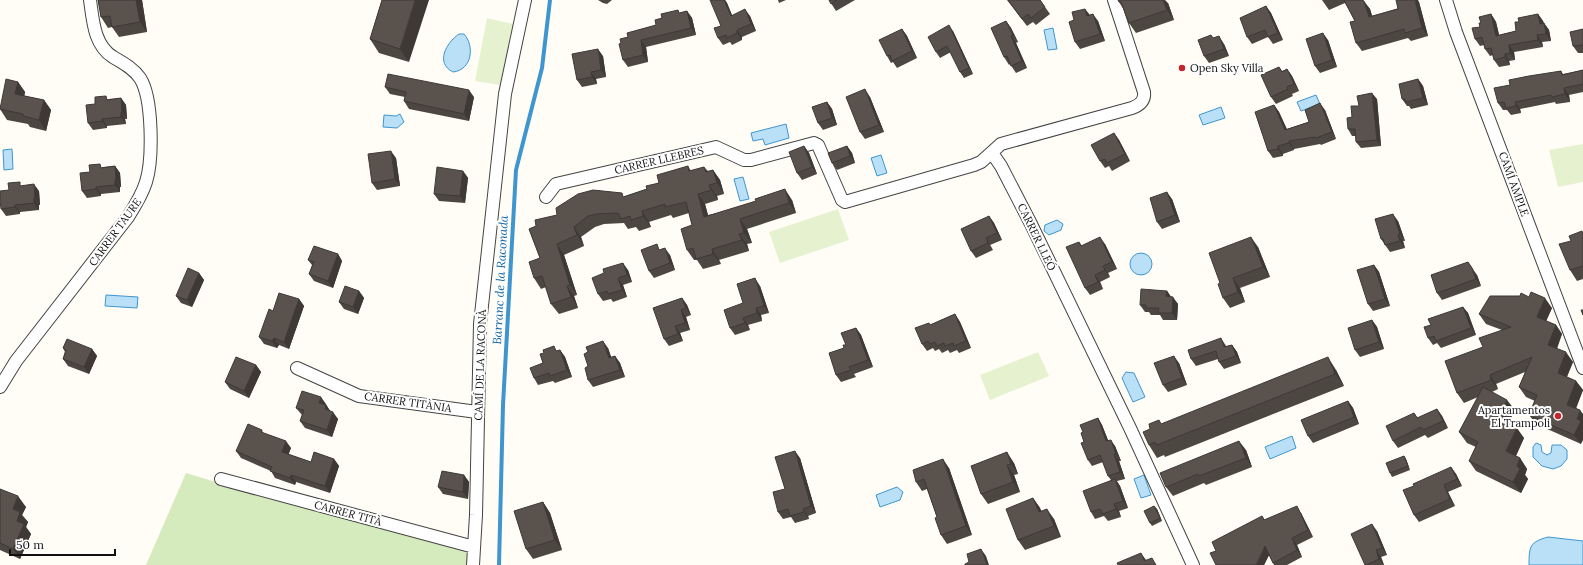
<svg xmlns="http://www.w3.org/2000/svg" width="1583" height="565" font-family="Lora,serif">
	<rect width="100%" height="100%" fill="#fffdf5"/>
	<path fill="#d5ebbd" d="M186,473L245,491L469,551L468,565H146Z"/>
	<path fill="#e6f2cf" d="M487,18L513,24L500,85L475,81Z
		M1583,144V182L1558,187L1549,150Z
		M838,209L849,240L780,263L769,232Z
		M1038,352L1049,376L990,400L980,375Z"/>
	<path fill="#b9e0f7" stroke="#3f96cf" d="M1053,28L1057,49L1048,50L1044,30Z
		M459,34H464C475,46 472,70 453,72C435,63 446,43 459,34Z
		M1316,95L1320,104L1301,111L1297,102Z
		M1221,107L1225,118L1203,125L1199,115Z
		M400,114L404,122L397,128L383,127L384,115L396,116Z
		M786,124L789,138L765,145L763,139L753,141L751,133Z
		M12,149L13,169L4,170L3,150Z
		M881,155L887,173L877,176L871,158Z
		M743,177L749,199L740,201L734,179Z
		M1057,220L1063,224L1061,230L1049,235L1044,231L1045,225Z
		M1130 264a11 11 0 1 1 22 0a11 11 0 1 1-22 0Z
		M106,295L138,297L137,308L105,306Z
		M1126,372L1134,373L1145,397L1133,402L1122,378Z
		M1292,436L1296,448L1270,459L1265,447Z
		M1536,443L1541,445L1542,452L1547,455L1551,453L1552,445H1561L1567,450V459L1561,466L1553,469L1542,466L1533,457V447Z
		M1144,475L1151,495L1141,498L1134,479Z
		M897,487L903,492L900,500L880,507L876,495Z
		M1548,537L1583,541V565H1529C1529,546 1530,542 1548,537Z"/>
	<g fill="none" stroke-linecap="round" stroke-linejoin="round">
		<path stroke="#3f96cf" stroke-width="4" d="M499,565L503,405L516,170L542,68L550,0"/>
		<defs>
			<path id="street" d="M1446,0L1456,32L1583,368
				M992,153L1001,166L1031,224L1130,428L1193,565
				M546,197L556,184L716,147L744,160H751L814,143L818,145L842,200L845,202L974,165L981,162L1001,144L1132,108C1140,105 1145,101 1144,92L1114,0
				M297,368L359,396L477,412
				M0,387L16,361L128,217C135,206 142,195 146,182C153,160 153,98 140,78C133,68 123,63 113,57C94,45 93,21 90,0
				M221,479L474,547
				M473,565L476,515L480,324L505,94L525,0"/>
		</defs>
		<use href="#street" stroke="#444" stroke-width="14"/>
		<use href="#street" stroke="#fff" stroke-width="12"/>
	</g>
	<path fill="#4d4742" d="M98,0H142L147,32L119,37L112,27L108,28L101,17Z
		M382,0L409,62L379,53L370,39Z
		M598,0H612L607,4L603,3Z
		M711,0H725L727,3L732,15L750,16L756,31L742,37V40L732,45L730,42L723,45L718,38L721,26Z
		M778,0H786L779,3Z
		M829,0H855L836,11Z
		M1007,0H1040L1050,14L1036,25L1033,22L1027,26Z
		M1118,0L1168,3L1174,20L1136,33L1129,23L1124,10L1119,2Z
		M1322,0H1362L1370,9L1372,16L1419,2L1428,36L1411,41L1408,38L1362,51L1356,43L1355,21L1345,3L1329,10Z
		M1266,6L1271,13L1283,40L1273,44L1268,37L1252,44L1247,37Z
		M1085,9L1090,15L1098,21L1105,41L1080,49L1075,42L1074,20Z
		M687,11L692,18L696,35L646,47L648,62L628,67L623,60L621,43L628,37L656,25L662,18Z
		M1491,14L1496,22L1499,35L1516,31L1519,22L1538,14L1543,21L1544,23L1549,30L1551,41L1542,42L1543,47L1514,52L1515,60L1509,61L1510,65L1499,67L1494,60L1493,55L1490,56L1485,49L1484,45L1480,46L1475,39L1481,23Z
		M1006,21L1011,28L1018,42L1016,43L1027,68L1016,73L1010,64L1009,65L1004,57Z
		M902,29L907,36L917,58L897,68L893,62L891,63L887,56Z
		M1583,29V53H1578L1573,46Z
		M953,31L973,74L964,78L960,72L951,52L940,58L936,52Z
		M1328,40L1337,67L1320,73L1315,66Z
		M1224,44L1229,56L1209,63L1204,56Z
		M603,56L606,77L596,79L597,84L582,87L577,80Z
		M1279,67L1282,71L1287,69L1292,76L1299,91L1292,94L1293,96L1276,104L1271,97Z
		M1583,70V92L1569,95L1570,102L1556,104L1555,102L1520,109L1521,113L1511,115L1507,110H1503L1498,103L1510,85L1561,71L1563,74Z
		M1418,79L1423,86L1428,105L1411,109L1409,106H1407L1402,99Z
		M18,82L25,92L24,96L44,100L51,110L46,131L30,127L28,124L7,120L0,109Z
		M385,87L474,97L469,121L409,109L404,101L405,97L390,94Z
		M870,97L884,132L865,139L860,132Z
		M121,98L126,105L127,119H125L126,124L107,126V128L93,130L88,123L95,104L109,99Z
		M1377,99L1381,146L1361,148L1356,142V136H1352L1348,129L1359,106Z
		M827,102L832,109L837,125L823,130L818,123Z
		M1274,105L1279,112L1287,129L1309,122L1325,110L1336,139L1321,145L1320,144L1294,149V150L1283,154V156L1273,158L1268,151Z
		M1114,133L1119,140L1130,161L1112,171L1109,166L1105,168L1100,161Z
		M804,146L809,153L817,174L802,180L797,173Z
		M847,146L852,153L855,163L837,170L832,163Z
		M396,158L400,186L377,190L372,183Z
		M115,166L120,173L121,187H120V192L101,194V196L87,198L82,191L90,172L103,167Z
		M688,166L691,171L704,167L708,171L713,170L720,180L724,194L717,196L718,200L705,204L708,215L792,200L796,213L747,229L752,243L747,244L749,251L719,260L721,264L703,269L697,260H694L687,250L692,225L689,213L673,218L671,215L649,222L651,227L639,231L636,227L628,229L624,223L604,224L595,227L581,237L584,246L564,255L577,295L574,296L578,308L559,314L551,304L546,287L541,289L534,278L540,258L529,229L647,189Z
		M463,171L468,178L465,203L439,201L434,194Z
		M22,186L39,191L40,205H39V210L20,212V214L6,216L1,209L9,190Z
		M1172,199L1180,222L1162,229L1157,222Z
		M989,216L994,223L1002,240L990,245L993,250L976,258L971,251Z
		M1398,221L1405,241H1403L1405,248L1390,252L1381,239Z
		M1583,233V279L1577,281L1570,270L1571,241Z
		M1079,242L1082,246L1105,244L1117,269L1108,273L1110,277L1100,282L1103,289L1090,295L1085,288Z
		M1258,247L1270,277L1240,288L1245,302L1230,308L1223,298L1220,283Z
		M338,254L342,261L333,288L314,281L309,274L312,265L308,260Z
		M670,255L675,270L654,278L649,271Z
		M1374,265L1379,272L1390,306L1373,311L1368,304Z
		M628,270L632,282L623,285L627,297L613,302L611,299L603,301L598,294Z
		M199,273L204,280L192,307L181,303L176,296Z
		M1477,275L1481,286L1442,300L1437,293Z
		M760,286L769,313L761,315L762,321L748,325L750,330L735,335L730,328L743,303Z
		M359,291L364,298L358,314L344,309L339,302Z
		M1167,291L1171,297L1178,304L1177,320H1163L1160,315H1151L1149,312H1145L1140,305Z
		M682,298L687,305L691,315L686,317L690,330L680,333L683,341L669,346L664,339Z
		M299,299L304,306L289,349L279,345L277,348L264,344L259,337L273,311Z
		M1463,307L1468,313L1476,335L1441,348L1437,343L1433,345L1428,338L1431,325Z
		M1552,308L1546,321L1556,325L1562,334L1557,349L1573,362L1567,377L1576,381L1583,390L1576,409L1581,444L1536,424L1529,415L1535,401L1526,397L1519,387L1525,372L1496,384L1498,389L1492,392L1515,410L1508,423L1524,438L1516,456L1520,458L1527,469L1525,475L1528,479L1521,493L1476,471L1469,461L1476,447L1467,443L1459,432L1478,397L1464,403L1457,393L1483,347L1502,330L1486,324L1479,314Z
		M955,314L960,322L971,348L959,353L957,350L950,353L948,350L942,353L939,349L935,351L933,348L927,351L922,344L930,325Z
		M1372,320L1377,327L1384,349L1360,357L1355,350Z
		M856,328L861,335L873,367L854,374L856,377L841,382L836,375L844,348Z
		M1232,345L1237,352L1241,363L1224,369L1219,362L1218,359L1196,366L1191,359L1226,346H1227Z
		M63,348L92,349L97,356L89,374L68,366L63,359L65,352Z
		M608,348L611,357L615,356L620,363L625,377L593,387L588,380V366Z
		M560,350L565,357L572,377L555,383L553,381L538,385L534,378L543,363L558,351Z
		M1179,363L1187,385L1168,392L1163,385Z
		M256,365L261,372L249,398L230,389L225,382Z
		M1336,370L1344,386L1165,457L1164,455L1157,458L1149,445L1150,429L1161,424Z
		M1348,401L1353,408L1359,424L1313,443L1308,436Z
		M326,404L330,411L338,419L332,437L305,428L300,421L302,415L296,408Z
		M1437,409L1442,416L1448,428L1428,438L1425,435L1398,448L1393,441L1414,413L1418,418Z
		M1098,418L1102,425L1108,440L1115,446L1121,461H1119L1125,479L1117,481L1120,486L1128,508L1119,511L1121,517L1108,521L1104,516L1095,519L1091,512L1111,480L1108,476L1103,462L1092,466L1088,460L1084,442L1083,432Z
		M262,430L263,433L291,448L288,454L311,462L334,459L339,466L330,493L296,482L295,485L275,478L271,471L241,458L236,451Z
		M1246,450L1252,467L1206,485L1204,483L1173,496L1166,487Z
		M1404,456L1406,459L1410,470L1392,477L1390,473Z
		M800,458L816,513L808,516L809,519L795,523L791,517L783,519L778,512L785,489Z
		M1014,463L1018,474L1014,475L1020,492L988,504L981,494L971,466Z
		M1451,467L1456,474L1462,486L1448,492L1455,506L1419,522L1414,515V486Z
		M949,468L972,535L947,544L941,535L937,517L927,489L922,491L916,482Z
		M464,475L469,482L468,499L443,494L438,487Z
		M0,489L26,507L22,515L28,522L26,527L31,534L20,559L0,550Z
		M1033,498L1040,508L1041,511L1054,519L1061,537L1025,550L1018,540Z
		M543,502L550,513L562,550L533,559L526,549Z
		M1154,506L1157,509L1162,521L1152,526L1150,523Z
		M1301,513L1313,537L1297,545L1302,557L1287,565H1274L1269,555L1264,565L1262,516L1265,520Z
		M1377,531L1387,555L1381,557L1384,565H1365Z"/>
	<path fill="#3f3936" d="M136,0H142L147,32L140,22Z
		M415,0H429L409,62L400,49Z
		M724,0H725L727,3L735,23L731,16Z
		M1163,0H1165L1168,3L1174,20L1167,10Z
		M1415,0H1418L1419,2L1428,36L1422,28Z
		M1364,1L1370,9L1375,25L1369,17Z
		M1266,6L1271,13L1283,40L1278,33Z
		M745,9L750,16L756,31L751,24Z
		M1085,9L1090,16H1087Z
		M687,11L692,18L696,35L691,28Z
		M1093,14L1098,21L1105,41L1100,34Z
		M1491,14L1496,22L1501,43L1496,36Z
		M1538,14L1543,21L1545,31L1540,24Z
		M1006,21L1011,28L1018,42L1013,35Z
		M1544,23L1549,30L1551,41L1546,34Z
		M949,25L953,31L973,74L969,68Z
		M902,29L907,36L917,58L912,51Z
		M737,30L742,37V40L737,33Z
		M1323,33L1328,40L1337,67L1332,60Z
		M1537,35L1542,42L1543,47L1538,40Z
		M1011,36L1016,43L1027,68L1022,61Z
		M1219,36L1224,44L1229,56L1224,49Z
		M641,40L646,47L648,62L643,55Z
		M1509,45L1514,52L1515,60L1510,53Z
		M598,49L603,56L606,77L601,70Z
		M1505,54L1509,61L1510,65L1505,57Z
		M1287,69L1292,76L1299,91L1294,84Z
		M591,72L596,79L597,84L592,77Z
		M1418,79L1423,86L1428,105L1423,98Z
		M18,82L25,92L23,104L15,94Z
		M1564,88L1569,95L1570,102L1565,94Z
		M865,89L870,97L884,132L879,125Z
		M469,90L474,97L469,121L464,114Z
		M1372,93L1377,99L1381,146L1377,140Z
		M121,98L126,105L127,119L122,112Z
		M44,100L51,110L46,131L39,120Z
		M827,102L832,109L837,125L832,118Z
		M1515,102L1520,109L1521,113L1516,106Z
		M1320,103L1325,110L1336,139L1332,132Z
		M1274,105L1279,112L1290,137L1285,130Z
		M121,112L125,119L126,124L121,117Z
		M102,119L107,126V128L102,121Z
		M1114,133L1119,140L1130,161L1125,154Z
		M1289,141L1294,149V150L1289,143Z
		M804,146L809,153L817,174L812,167Z
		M847,146L852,153L855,163L850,156Z
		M1278,146L1283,154V156L1278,149Z
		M391,151L396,158L400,186L395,179Z
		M115,166L120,173L121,187L116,180Z
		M713,170L720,180L724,194L717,183Z
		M463,171L468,178L465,203L460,196Z
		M115,180L120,187V192L115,185Z
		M34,184L39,191L40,205L35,198Z
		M709,185L717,196L718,200L711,190Z
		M96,187L101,194V196L96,189Z
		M785,189L792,200L796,213L789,203Z
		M1167,192L1172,199L1180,222L1175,215Z
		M698,194L705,204L711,227L704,217Z
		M34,198L39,205V210L34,203Z
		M15,205L20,212V214L15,207Z
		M642,211L649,222L651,227L643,216Z
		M1393,214L1398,221L1405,241L1400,234Z
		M989,216L994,223L1002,240L997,233Z
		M740,219L747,229L752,243L744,233Z
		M574,227L581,237L584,246L577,235Z
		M739,234L747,244L749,251L742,240Z
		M1398,234L1403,241L1405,248L1400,241Z
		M1100,237L1105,244L1117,269L1112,262Z
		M1251,237L1258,247L1270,277L1263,267Z
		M986,238L990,245L993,250L988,243Z
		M557,244L564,255L577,295L570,285Z
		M665,248L670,255L675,270L670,263Z
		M712,249L719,260L721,264L713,254Z
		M338,254L342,261L333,288L328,281Z
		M1468,262L1477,275L1481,286L1476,279Z
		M623,263L628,270L632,282L627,275Z
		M1374,265L1379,272L1390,306L1385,299Z
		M1103,266L1108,273L1110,277L1105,270Z
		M199,273L204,280L192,307L187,300Z
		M1095,275L1100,282L1103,289L1098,282Z
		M618,278L623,285L627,297L622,290Z
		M755,278L760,286L769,313L764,306Z
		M1233,278L1240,288L1245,302L1238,292Z
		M567,286L574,296L578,308L571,297Z
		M359,291L364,298L358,314L353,307Z
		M1167,291L1172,298L1166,296Z
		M1173,297L1178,304L1177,320L1172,313Z
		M682,298L687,305L691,315L686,308Z
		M1545,298L1552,308L1544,326L1537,317Z
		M299,299L304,306L289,349L284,342Z
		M1463,307L1468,313L1476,335L1471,328Z
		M756,308L761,315L762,321L757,313Z
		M681,310L686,317L690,330L685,323Z
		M955,314L960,322L971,348L966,341Z
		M743,318L748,325L750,330L745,323Z
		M1372,320L1377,327L1384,349L1379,342Z
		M1556,325L1562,334L1554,354L1548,345Z
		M675,326L680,333L683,341L678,334Z
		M856,328L861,335L873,367L868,360Z
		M274,338L279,345L277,348L272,341Z
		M1221,338L1226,346L1229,354L1224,347Z
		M603,341L608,348L614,365L609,358Z
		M1232,345L1237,352L1241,363L1236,356Z
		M92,349L97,356L89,374L84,367Z
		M560,350L565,357L572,377L567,370Z
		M1566,352L1573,362L1564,383L1558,373Z
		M615,356L620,363L625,377L620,370Z
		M1174,356L1179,363L1187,385L1182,378Z
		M1328,357L1336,370L1344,386L1335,374Z
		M256,365L261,372L249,398L244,391Z
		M1490,375L1496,384L1498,389L1491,380Z
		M1576,381L1583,390L1573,414L1567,405Z
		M321,397L326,404L324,410L319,403Z
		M1507,400L1515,410L1505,429L1498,418Z
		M1348,401L1353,408L1359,424L1354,417Z
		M326,405L331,412L325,409Z
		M1437,409L1442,416L1448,428L1443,421Z
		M1580,410L1583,414V440L1581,444L1574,435L1577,419Z
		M333,412L338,419L332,437L327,430Z
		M1098,418L1102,425L1111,448L1106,441Z
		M1517,428L1524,438L1513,462L1506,451Z
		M1111,440L1115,446L1121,461L1116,454Z
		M286,441L291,448L287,459L282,452Z
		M1239,441L1246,450L1252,467L1246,458Z
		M795,451L800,458L816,513L811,506Z
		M1007,452L1014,463L1018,474L1011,464Z
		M1114,454L1119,461L1125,479L1120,472Z
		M1404,456L1406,459L1410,470L1408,466Z
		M1520,458L1527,469L1525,475L1528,479L1521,493L1513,482L1517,466Z
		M334,459L339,466L330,493L325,486Z
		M943,459L949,468L972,535L966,526Z
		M1007,465L1014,475L1020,492L1013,482Z
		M1451,467L1456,474L1462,486L1457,479Z
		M291,475L296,482L295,485L290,478Z
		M464,475L469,482L468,499L463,492Z
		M1115,479L1120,486L1128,508L1123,501Z
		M1444,485L1448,492L1455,506L1450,499Z
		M18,496L26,507L22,515L28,522L26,527L31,534L20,559L13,549L17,521L13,509Z
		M1033,498L1040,508L1046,522L1039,512Z
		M543,502L550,513L562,550L555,540Z
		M1114,504L1119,511L1121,517L1116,509Z
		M1154,506L1157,509L1162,521L1160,518Z
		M1297,506L1301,513L1313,537L1308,530Z
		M803,509L808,516L809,519L804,512Z
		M1047,509L1054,519L1061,537L1054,526Z
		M1372,524L1377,531L1387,555L1382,548Z
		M1292,538L1297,545L1302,557L1297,550Z
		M1265,546L1270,553L1264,565H1256Z
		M981,549L986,556L989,565H987Z
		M1376,550L1381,557L1384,565L1379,559Z
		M1141,553L1146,560L1144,561Z"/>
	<path fill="#5a524d" stroke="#3f3936" d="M98,0H136L140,22L112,27L110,16L101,17Z
		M382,0H415L400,49L370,39Z
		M710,0H724L731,16L745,9L751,24L737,30V33L727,38L726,35L718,38L714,28L721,26Z
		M829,0H837L831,4Z
		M1008,0H1040L1045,7L1031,18L1028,14L1022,19Z
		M1118,0H1163L1167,10L1129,23L1121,2H1119Z
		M1344,0H1362L1364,1L1369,17L1398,9L1396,0H1415L1422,28L1405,33L1404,29L1356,43L1350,22L1355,21Z
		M1266,6L1278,33L1268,37L1265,30L1247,37L1240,18Z
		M1085,9L1087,16L1093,14L1100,34L1075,42L1069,22L1074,20L1072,12Z
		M678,10L679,13L687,11L691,28L641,40L643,55L623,60L619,44L621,43L620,39L628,37L627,33L656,25L655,20L662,18L661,14Z
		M1491,14L1496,36L1516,31L1515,22H1519L1518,18L1538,14L1540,24L1544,23L1546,34L1537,35L1538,40L1509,45L1510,53L1505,54V57L1494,60L1491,48L1485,49L1482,37L1475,39L1472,28L1480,27L1479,23H1481L1479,17Z
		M1006,21L1013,35L1011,36L1022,61L1011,66L1007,56L1004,57L991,28Z
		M949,25L969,68L960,72L947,46L936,52L928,37Z
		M902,29L912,51L892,61L890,55L887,56L879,40Z
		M1583,29V45L1573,46L1570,32Z
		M1323,33L1332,60L1315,66L1306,39Z
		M1211,35L1213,38L1219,36L1224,49L1204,56L1198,40Z
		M598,49L601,70L591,72L592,77L577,80L572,54Z
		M1279,67L1282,72L1287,69L1294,84L1287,87L1288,89L1271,97L1261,75Z
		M1583,70V84L1564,88L1565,94L1552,97L1551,95L1515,102L1516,106L1506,108L1504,102L1498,103L1494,88L1510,85L1509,80L1529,76L1561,71L1562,75Z
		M388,74L469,90L464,114L404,101L406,92L385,87Z
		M6,79L18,82L15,94L44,100L39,120L23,116V114L0,109Z
		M1418,79L1423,98L1406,102L1405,99H1402L1399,84Z
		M865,89L879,125L860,132L846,97Z
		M1372,93L1377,140L1356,142L1355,129H1348L1347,118L1352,117L1351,106H1359L1357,96Z
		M106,96L107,100L121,98L122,112H121V117L102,119V121L88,123L86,105L95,104V97Z
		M827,102L832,118L818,123L812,107Z
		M1320,103L1332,132L1316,138L1315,137L1289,141V143L1278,146V149L1268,151L1255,112L1274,105L1285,130L1309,122L1305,110Z
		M1114,133L1125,154L1107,163L1105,159L1100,161L1091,145Z
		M804,146L812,167L797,173L789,152Z
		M847,146L850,156L832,163L828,153Z
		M391,151L395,179L372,183L368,154Z
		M100,164L101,168L115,166L116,180H115V185L96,187V189L82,191L80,173L90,172L89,165Z
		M688,166L689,171L704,167L706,172L713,170L717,183L709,185L711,190L698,194L704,217L756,201L755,199L785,189L789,203L740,219L744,233L739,234L742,240L712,249L713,254L696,259L693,248L687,250L681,229L692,225L686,202L665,207V204L642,211L643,216L631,220L630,216L621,219L618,213L597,214L588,216L574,227L577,235L557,244L570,285L567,286L571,297L551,304L542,276L534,278L529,262L540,258L529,229L536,226L535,220L557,215L556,208L578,194L593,190L622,193L623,197L647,189L646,186L659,183L657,175Z
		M437,167L463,171L460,196L434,194Z
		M20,182V186L34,184L35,198H34V203L15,205V207L1,209L0,200V191L9,190L8,183Z
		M1167,192L1175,215L1157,222L1150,198Z
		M1393,214L1400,234H1398L1400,241L1385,245L1383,239H1381L1375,219Z
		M989,216L997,233L986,238L988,243L971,251L961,229Z
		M1582,231L1583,235V266L1570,270L1559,244L1571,241L1569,236Z
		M1100,237L1112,262L1103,266L1105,270L1095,275L1098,282L1085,288L1066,247L1079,242L1081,246Z
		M1251,237L1263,267L1233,278L1238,292L1223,298L1218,284L1220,283L1209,253Z
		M657,244L659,250L665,248L670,263L649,271L641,250Z
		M314,246L338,254L328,281L309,274L314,262L308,260Z
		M1468,262L1472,268L1476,279L1437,293L1431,275Z
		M623,263L627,275L618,278L622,290L608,294L607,291L598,294L592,278L604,273L603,269Z
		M1374,265L1385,299L1368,304L1357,270Z
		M188,268L199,273L187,300L176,296Z
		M755,278L764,306L756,308L757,313L743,318L745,323L730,328L724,310L743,303L737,284Z
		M345,286L359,291L353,307L339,302Z
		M1141,289L1167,291L1166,296L1173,297L1172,313H1158L1159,308H1146V305H1140Z
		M1531,292L1545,298L1537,317L1556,325L1548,345L1566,352L1558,373L1576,381L1567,405L1580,410L1577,419L1581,421L1574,435L1529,415L1537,395L1519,387L1532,357L1490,375L1491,380L1457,393L1445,361L1483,347L1479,338L1511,327L1479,314L1490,296H1520L1521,293L1529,297Z
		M279,293L299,299L284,342L274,338L272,341L259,337L269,309L273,311Z
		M682,298L686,308L681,310L685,323L675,326L678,334L664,339L653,308Z
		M1463,307L1471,328L1436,341L1434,336L1428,338L1424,327L1431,325L1428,319Z
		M1581,310H1583V315Z
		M955,314L966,341L954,346L953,343L945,346L944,343L937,346L935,342L930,344L928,341L922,344L915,328L929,323L930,325Z
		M1372,320L1379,342L1355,350L1348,328Z
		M856,328L868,360L849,367L851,370L836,375L829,353L844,348L843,345H846L841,333Z
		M1221,338L1224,347L1232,345L1236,356L1219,362L1216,351L1191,359L1188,350Z
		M67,339L92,349L84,367L63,359L66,350L63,348Z
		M603,341L609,358L615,356L620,370L588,380L585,368L588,366L584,354L588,352L586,347Z
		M554,346L556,351L560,350L567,370L550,376L549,373L534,378L530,368L543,363L540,354L544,353L543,350Z
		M1174,356L1182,378L1163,385L1154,363Z
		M236,357L256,365L244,391L225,382Z
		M1328,357L1335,374L1157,445L1155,442L1149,445L1143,432L1150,429L1149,424L1159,420L1161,424Z
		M1483,387L1507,400L1498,418L1517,428L1506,451L1520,458L1517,466L1520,469L1513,482L1469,461L1478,442L1459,432Z
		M302,391L321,397L319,403L326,405L325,409L333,412L327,430L300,421L304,410L296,408Z
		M1348,401L1354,417L1308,436L1301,420Z
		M1437,409L1443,421L1423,430L1421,427L1393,441L1386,426L1414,413L1417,418Z
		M1098,418L1106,441L1111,440L1116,454H1114L1120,472L1108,476L1100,455L1088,460L1081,443L1084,442L1081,433L1083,432L1080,425Z
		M248,424L262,430L261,432L286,441L282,452L311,462L314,452L334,459L325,486L291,475L290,478L270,471L272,467L236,451Z
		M1239,441L1246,458L1199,476L1198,474L1166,487L1160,473Z
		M795,451L811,506L803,509L804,512L790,516L788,509L778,512L773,492L785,489L775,457Z
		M1007,452L1011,464L1007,465L1013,482L981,494L971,466Z
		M1404,456L1408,466L1390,473L1386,463Z
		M943,459L966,526L941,535L935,518L937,517L924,479L916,482L913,470Z
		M1451,467L1457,479L1444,485L1450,499L1414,515L1403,490L1414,486L1413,484Z
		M442,471L464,475L463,492L438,487Z
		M1115,479L1123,501L1114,504L1116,509L1103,514L1100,509L1091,512L1083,491Z
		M0,489L18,496L13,509L20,512L17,521L24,524L13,549L0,543Z
		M1033,498L1039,512L1047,509L1054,526L1018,540L1006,509Z
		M543,502L555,540L526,549L514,511Z
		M1154,506L1160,518L1150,523L1144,511Z
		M1297,506L1308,530L1292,538L1297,550L1273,563L1265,546L1256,565H1216L1210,553L1216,551L1212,542L1262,516L1264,520Z
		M1372,524L1382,548L1376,550L1379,559L1366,565H1365L1351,534Z
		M981,549L987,565H965V564L969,562L967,554Z
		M1141,553L1144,561L1152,558L1156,565H1118L1117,563Z"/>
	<g fill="#c4262e" stroke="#fff" stroke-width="1.5">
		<circle cx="1182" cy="68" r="4"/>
		<circle cx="1558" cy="416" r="4"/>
	</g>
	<g text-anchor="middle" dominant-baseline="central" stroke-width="4" stroke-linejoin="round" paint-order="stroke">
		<g font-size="11" fill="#111" stroke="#fff" text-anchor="start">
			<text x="1190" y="68">Open Sky Villa</text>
			<text x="1550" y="410" text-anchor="end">Apartamentos<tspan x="1550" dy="13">El Trampoli</tspan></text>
		</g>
		<g font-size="11" fill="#111" stroke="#fff">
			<text transform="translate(659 160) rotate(-13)">CARRER LLEBRES</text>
			<text transform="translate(1514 184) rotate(70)">CAMÍ AMPLE</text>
			<text transform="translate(115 232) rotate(-54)">CARRER TAURE</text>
			<text transform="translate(1037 237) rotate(64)">CARRER LLEÓ</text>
			<text transform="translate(480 365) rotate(-88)">CAMÍ DE LA RACONÀ</text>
			<text transform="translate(408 402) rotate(8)">CARRER TITÀNIA</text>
			<text transform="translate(348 513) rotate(15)">CARRER TITÀ</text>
		</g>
		<g font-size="12" font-style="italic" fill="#1768a6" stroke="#fff">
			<text transform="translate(500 280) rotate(-87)">Barranc de la Raconada</text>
		</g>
	</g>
	<path d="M10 549v6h105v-6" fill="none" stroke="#111111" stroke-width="2"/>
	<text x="16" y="549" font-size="12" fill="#111111" stroke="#ffffff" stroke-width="3" paint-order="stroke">50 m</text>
</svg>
